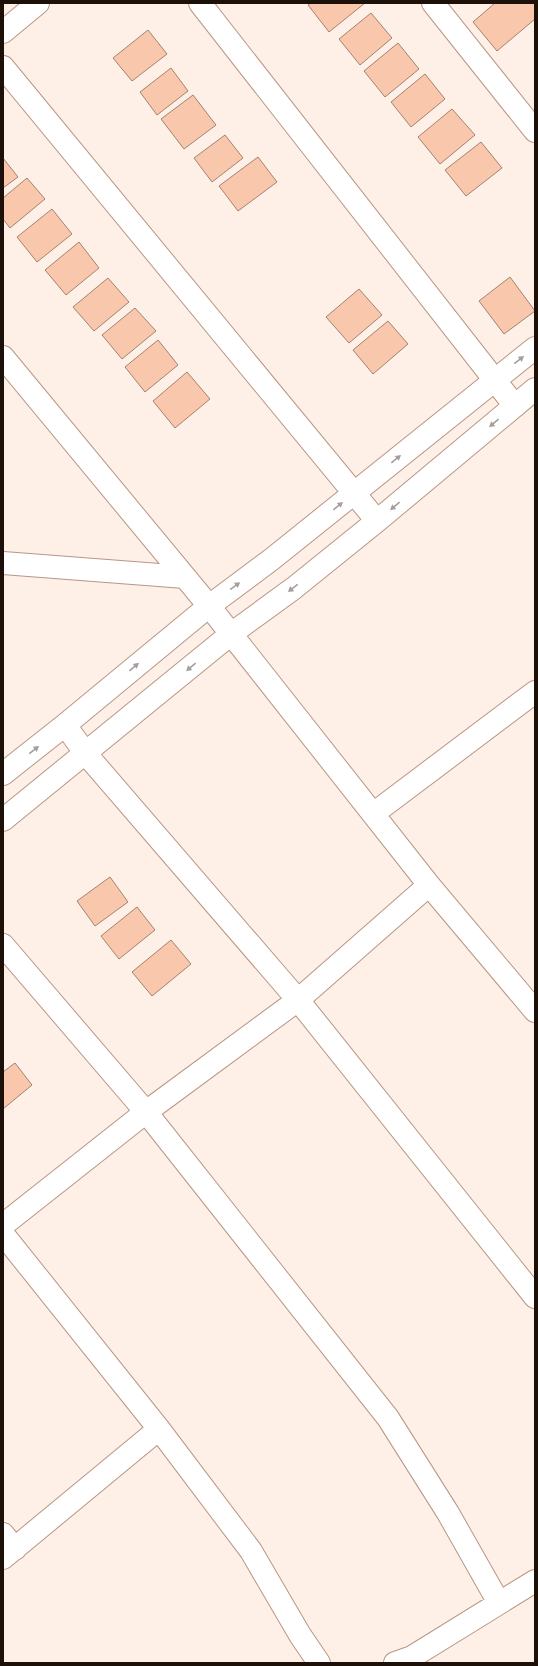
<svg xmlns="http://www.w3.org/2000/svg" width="538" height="1666" font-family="'Golos Text',sans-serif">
	<rect width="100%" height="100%" fill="#feefe7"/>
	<path fill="#f9c7ab" stroke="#a38270" d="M311,3H365L329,32L308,5Z
		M495,3H535V19L497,51L473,22Z
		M371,13L392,38L360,65L339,39Z
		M148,30L167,54L132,81L113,58Z
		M398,43L419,69L385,97L364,71Z
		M171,68L188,91L157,115L140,92Z
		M425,74L445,99L411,127L391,102Z
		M193,95L216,125L184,149L161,119Z
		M452,109L475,135L440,164L418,137Z
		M225,135L243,158L212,182L194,158Z
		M481,142L502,168L466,196L445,170Z
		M258,157L277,182L238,211L219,186Z
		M3,158L18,177L3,188Z
		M27,178L45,199L10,228L3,219V198Z
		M52,209L72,234L37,262L17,237Z
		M79,242L99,268L66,295L45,270Z
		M510,277L535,311L504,334L479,301Z
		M108,278L129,302L94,331L73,307Z
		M359,289L382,315L349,343L326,317Z
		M135,308L156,331L122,359L102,335Z
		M388,321L408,344L373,374L353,350Z
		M158,340L178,365L145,392L125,367Z
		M187,372L210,399L175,428L153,401Z
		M110,877L128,902L95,926L77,901Z
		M137,907L155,930L119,959L101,936Z
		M171,940L191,964L152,996L132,972Z
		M15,1063L32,1085L3,1109V1072Z"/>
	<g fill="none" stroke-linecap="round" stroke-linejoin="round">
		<defs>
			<path id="minor" d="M200,3L515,406
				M433,3L535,131
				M3,32L38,3
				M3,67L377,521
				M3,357L209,606L429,885
				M3,563L185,577
				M3,774L65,725L209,606L272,559L535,348
				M373,814L535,692
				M3,820L231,634L294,588L377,521L535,389
				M3,945L146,1112L388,1418L448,1513L499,1603
				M535,1011L429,885L298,1000L535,1297
				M3,1225L146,1112L298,1000L86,754L65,725
				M3,1234L159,1429L3,1558
				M159,1429L251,1551L300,1635L319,1663
				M3,1534L15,1549
				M395,1663L412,1657L535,1581"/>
		</defs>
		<use href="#minor" stroke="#b89784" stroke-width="24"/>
		<use href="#minor" stroke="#fff" stroke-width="22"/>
	</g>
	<defs><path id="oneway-solid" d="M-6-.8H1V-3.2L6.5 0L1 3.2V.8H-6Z"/></defs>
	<g fill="#a49f9d">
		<use href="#oneway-solid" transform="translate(519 360) rotate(-38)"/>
		<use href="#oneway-solid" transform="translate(494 423) rotate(140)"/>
		<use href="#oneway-solid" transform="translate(396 459) rotate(-39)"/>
		<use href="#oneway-solid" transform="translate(338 506) rotate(-39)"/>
		<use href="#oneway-solid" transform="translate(395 506) rotate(140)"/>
		<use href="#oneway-solid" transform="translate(235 586) rotate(-36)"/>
		<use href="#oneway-solid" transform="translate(293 588) rotate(142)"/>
		<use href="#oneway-solid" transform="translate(134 667) rotate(-40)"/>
		<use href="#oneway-solid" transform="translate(191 667) rotate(140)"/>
		<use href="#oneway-solid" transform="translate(34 750) rotate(-38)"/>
	</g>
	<rect width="538" height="1666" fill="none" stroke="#1c1009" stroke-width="8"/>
</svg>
